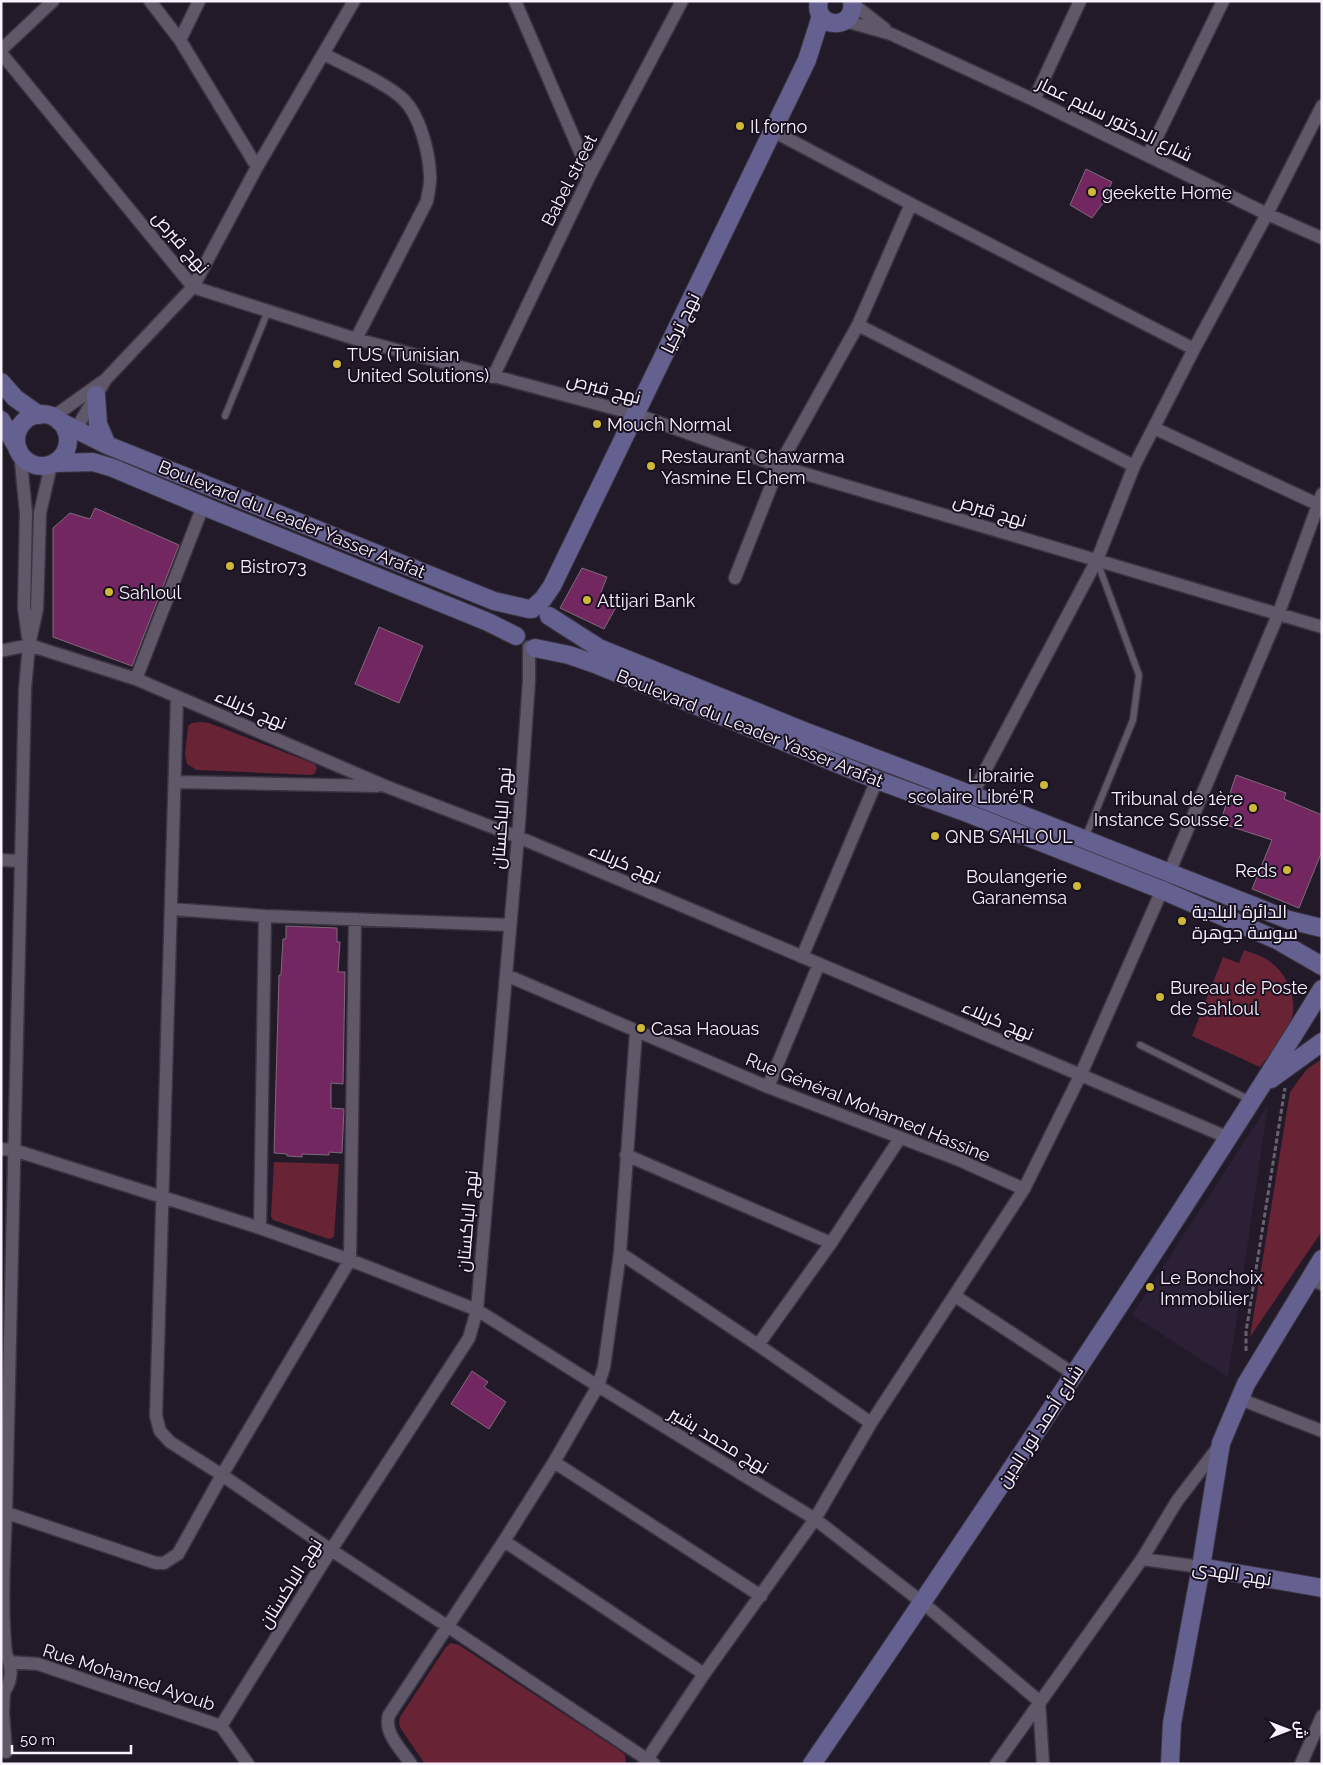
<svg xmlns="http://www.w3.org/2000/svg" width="1323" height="1765" font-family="Raleway,Cairo,sans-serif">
	<rect width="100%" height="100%" fill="#221a29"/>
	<path fill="#2b2035" d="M1268,1105L1228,1377L1132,1315Z"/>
	<path fill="#682435" d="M200,722L209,723L315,764L317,768L315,773L312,775L197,770L187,764L185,754L188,726L192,723Z
		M1244,950C1252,953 1262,956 1269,961C1289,974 1300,1004 1289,1026C1282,1041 1270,1054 1260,1067L1192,1036L1223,957L1239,963Z
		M1322,1059V1231L1250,1337L1290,1092L1307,1069Z
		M274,1162L339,1164L334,1237L329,1239L273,1220L271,1216Z
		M451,1643L459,1645L619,1750L625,1755L626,1764H425L401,1729L399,1723L400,1717L446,1647Z"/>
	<path fill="#722761" stroke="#7f6b78" d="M1086,169L1112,182L1103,203L1092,218L1070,205Z
		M95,508L179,545L132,666L53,637V528L70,513L90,519Z
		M582,568L607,577L601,592L616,607L604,629L560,608Z
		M379,627L423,646L399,703L355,684Z
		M1236,775L1286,793L1284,799L1322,815V851L1299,908L1252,889L1272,840L1220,823Z
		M286,926L337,928V942H340L338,972H345L343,1084L331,1083V1108L344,1109L342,1153L329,1152V1155L302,1154V1157L287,1156V1154L274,1153L279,975H281L283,939H286Z
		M472,1371L488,1382L484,1387L506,1402L489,1429L451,1404Z"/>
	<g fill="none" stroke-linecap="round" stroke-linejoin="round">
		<defs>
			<path id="lane" d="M225,416L268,311
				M1085,838L1133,720L1139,675L1097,561
				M1140,1045L1250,1100"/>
			<path id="street" d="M150,1L180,40L257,167
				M515,1L590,175
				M853,4L885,29
				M845,21L891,34L1034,100L1267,214L1322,238
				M180,40L199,1
				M1,50L53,1
				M1,53L193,287L356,339L635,414L779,466L1322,627
				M324,54C346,66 387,83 404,100C420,116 429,152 430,175C431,183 428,193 427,201L356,339
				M1034,100L1080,1
				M773,131L911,204L1194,349
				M1148,155L1223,1
				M858,325L1134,466
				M493,377L590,175L682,1
				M53,417L102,382
				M1154,428L1317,504
				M68,442L106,379L193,287L257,167L354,1
				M20,452L26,513L24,608L28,637
				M735,578L779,466L858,325L911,204
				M1,651L29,645L136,679L385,786L518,837L697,912L1229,1138
				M136,679L203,506
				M177,697L156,1416L160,1431L170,1442L222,1475L331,1550L447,1626L654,1764
				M175,782L377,786
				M972,795L1097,560L1134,466L1194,349L1267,214L1322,106
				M1,860L21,861
				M1169,873L1278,615L1322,494
				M171,909L265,916L510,925
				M802,957L877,780
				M506,975L768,1087L959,1160L1024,1189
				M768,1087L819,964
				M1,1149L14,1150L260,1228L350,1260L477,1310L598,1386L815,1519L923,1603L1039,1701L1043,1764
				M626,1155L831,1243
				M260,1228L265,916
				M620,1253L758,1345L871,1423
				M1309,1279L1322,1284
				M955,1296L1074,1374
				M758,1345L831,1243L900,1138
				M1240,1399L1322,1431
				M554,1462L761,1596
				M1,1511L156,1563H164L178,1554L222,1475L350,1260L355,919
				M504,1541L704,1674
				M1142,1559L1201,1567
				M6,1655C1,1608 4,1560 6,1512L25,689L29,645L37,609L40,513L51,465
				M9,1662L38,1664L221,1726L248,1764
				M4,1693L3,1713L6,1752
				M1,1695C12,1684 13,1669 7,1656
				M221,1726L331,1550L469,1338L477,1310L518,837L529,681V647
				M411,1764C402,1750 383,1733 389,1715L504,1541L554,1462L598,1386L604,1367L620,1253L636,1032
				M644,1764L704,1674L815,1519L871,1423L1024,1189L1081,1074L1162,890
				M996,1764L1142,1559L1177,1501L1220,1445
				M1301,1764L1322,1716"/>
			<path id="secondary" d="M819,1C812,29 857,32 852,1
				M1,382L15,398L39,415
				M96,395L98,424L107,445
				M16 440a26 26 0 1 1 52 0a26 26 0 1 1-52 0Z
				M1,420L18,449
				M59,421L107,445L494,601L529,609
				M55,463L93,462L113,468L203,506L488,622L516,636
				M532,609L543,599L552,586L807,60L821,16
				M549,616L599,648L804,731L972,795L1289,920L1322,928
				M535,648L569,655L595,664L877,780L962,811L1162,890L1277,940L1322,966
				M1271,1079L1322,1042
				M1201,1567L1322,1588
				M812,1764C922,1604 1030,1442 1136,1280C1199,1183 1262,1087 1322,989
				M1170,1764L1172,1723L1201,1567L1221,1443L1246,1384L1322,1259"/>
		</defs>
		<use href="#lane" stroke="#3a3441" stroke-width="9"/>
		<use href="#street" stroke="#3a3441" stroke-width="15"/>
		<use href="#secondary" stroke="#3a3441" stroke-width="20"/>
		<path stroke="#68616f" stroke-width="3" stroke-dasharray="5 2.5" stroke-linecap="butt" d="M1246,1351V1332L1285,1088"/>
		<use href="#lane" stroke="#605769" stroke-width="6"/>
		<use href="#street" stroke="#605769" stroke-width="12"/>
		<use href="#secondary" stroke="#646190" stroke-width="18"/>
	</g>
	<g fill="#cfb837" stroke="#181020" stroke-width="2">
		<circle cx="740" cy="126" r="5"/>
		<circle cx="1092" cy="192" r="5"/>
		<circle cx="337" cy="364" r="5"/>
		<circle cx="597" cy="424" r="5"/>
		<circle cx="651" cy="466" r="5"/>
		<circle cx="230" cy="566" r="5"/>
		<circle cx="109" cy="592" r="5"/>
		<circle cx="587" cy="600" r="5"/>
		<circle cx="1044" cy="785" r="5"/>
		<circle cx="1253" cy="808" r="5"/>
		<circle cx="935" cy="836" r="5"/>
		<circle cx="1287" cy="870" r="5"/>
		<circle cx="1077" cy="886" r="5"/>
		<circle cx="1182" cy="921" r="5"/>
		<circle cx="1160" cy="997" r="5"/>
		<circle cx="641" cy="1028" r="5"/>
		<circle cx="1150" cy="1287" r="5"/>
	</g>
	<g text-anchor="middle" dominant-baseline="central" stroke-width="4" stroke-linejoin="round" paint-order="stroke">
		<g font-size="18" fill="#f7f2fd" stroke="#181020">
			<text transform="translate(1115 119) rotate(26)">شارع الدكتور سليم عمار</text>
			<text transform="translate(569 180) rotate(-63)">Babel street</text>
			<text transform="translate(181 242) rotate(49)">نهج قبرص</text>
			<text transform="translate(680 323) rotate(-64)">نهج تركيا</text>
			<text transform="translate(604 388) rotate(15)">نهج قبرص</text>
			<text transform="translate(990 510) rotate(17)">نهج قبرص</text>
			<text transform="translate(292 519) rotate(22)">Boulevard du Leader Yasser Arafat</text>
			<text transform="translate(251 709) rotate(23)">نهج كربلاء</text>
			<text transform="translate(750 728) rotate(22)">Boulevard du Leader Yasser Arafat</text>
			<text transform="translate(501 818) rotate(-86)">نهج الباكستان</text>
			<text transform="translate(625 863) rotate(23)">نهج كربلاء</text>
			<text transform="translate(998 1020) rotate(23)">نهج كربلاء</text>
			<text transform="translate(868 1107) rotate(22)">Rue Général Mohamed Hassine</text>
			<text transform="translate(467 1221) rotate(-85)">نهج الباكستان</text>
			<text transform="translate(1040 1426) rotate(-57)">شارع أحمد نور الدين</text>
			<text transform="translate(719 1440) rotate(31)">نهج محمد بشير</text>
			<text transform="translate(1232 1573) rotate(9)">نهج الهدى</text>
			<text transform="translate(290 1583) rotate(-58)">نهج الباكستان</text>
			<text transform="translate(129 1677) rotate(18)">Rue Mohamed Ayoub</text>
		</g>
		<g font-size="18" fill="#f7f2fd" stroke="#181020" text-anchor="start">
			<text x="750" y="126">Il forno</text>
			<text x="1102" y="192">geekette Home</text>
			<text x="347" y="354">TUS (Tunisian<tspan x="347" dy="21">United Solutions)</tspan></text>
			<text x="607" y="424">Mouch Normal</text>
			<text x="661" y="456">Restaurant Chawarma<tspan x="661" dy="21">Yasmine El Chem</tspan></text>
			<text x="240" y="566">Bistro73</text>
			<text x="119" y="592">Sahloul</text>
			<text x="597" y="600">Attijari Bank</text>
			<text x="1034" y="775" text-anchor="end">Librairie<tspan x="1034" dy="21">scolaire Libré'R</tspan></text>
			<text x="1243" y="798" text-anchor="end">Tribunal de 1ère<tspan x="1243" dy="21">Instance Sousse 2</tspan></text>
			<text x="945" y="836">QNB SAHLOUL</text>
			<text x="1277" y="870" text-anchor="end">Reds</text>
			<text x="1067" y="876" text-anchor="end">Boulangerie<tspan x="1067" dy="21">Garanemsa</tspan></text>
			<text x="1192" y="911">الدائرة البلدية<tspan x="1192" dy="21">سوسة جوهرة</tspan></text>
			<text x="1170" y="987">Bureau de Poste<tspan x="1170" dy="21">de Sahloul</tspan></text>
			<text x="651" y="1028">Casa Haouas</text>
			<text x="1160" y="1277">Le Bonchoix<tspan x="1160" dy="21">Immobilier</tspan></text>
		</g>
	</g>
	<rect width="1323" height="1765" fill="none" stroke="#f7f2fd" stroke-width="5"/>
	<g transform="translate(1288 1730) rotate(90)" stroke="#181020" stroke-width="4" paint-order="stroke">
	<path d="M0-4L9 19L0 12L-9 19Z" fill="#f7f2fd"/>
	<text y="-8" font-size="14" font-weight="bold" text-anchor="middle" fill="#f7f2fd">ش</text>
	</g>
	<path d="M12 1745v8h119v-8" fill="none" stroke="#f7f2fd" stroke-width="2.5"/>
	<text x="20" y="1745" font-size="15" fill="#f7f2fd" stroke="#181020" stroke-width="4" paint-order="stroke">50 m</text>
</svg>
